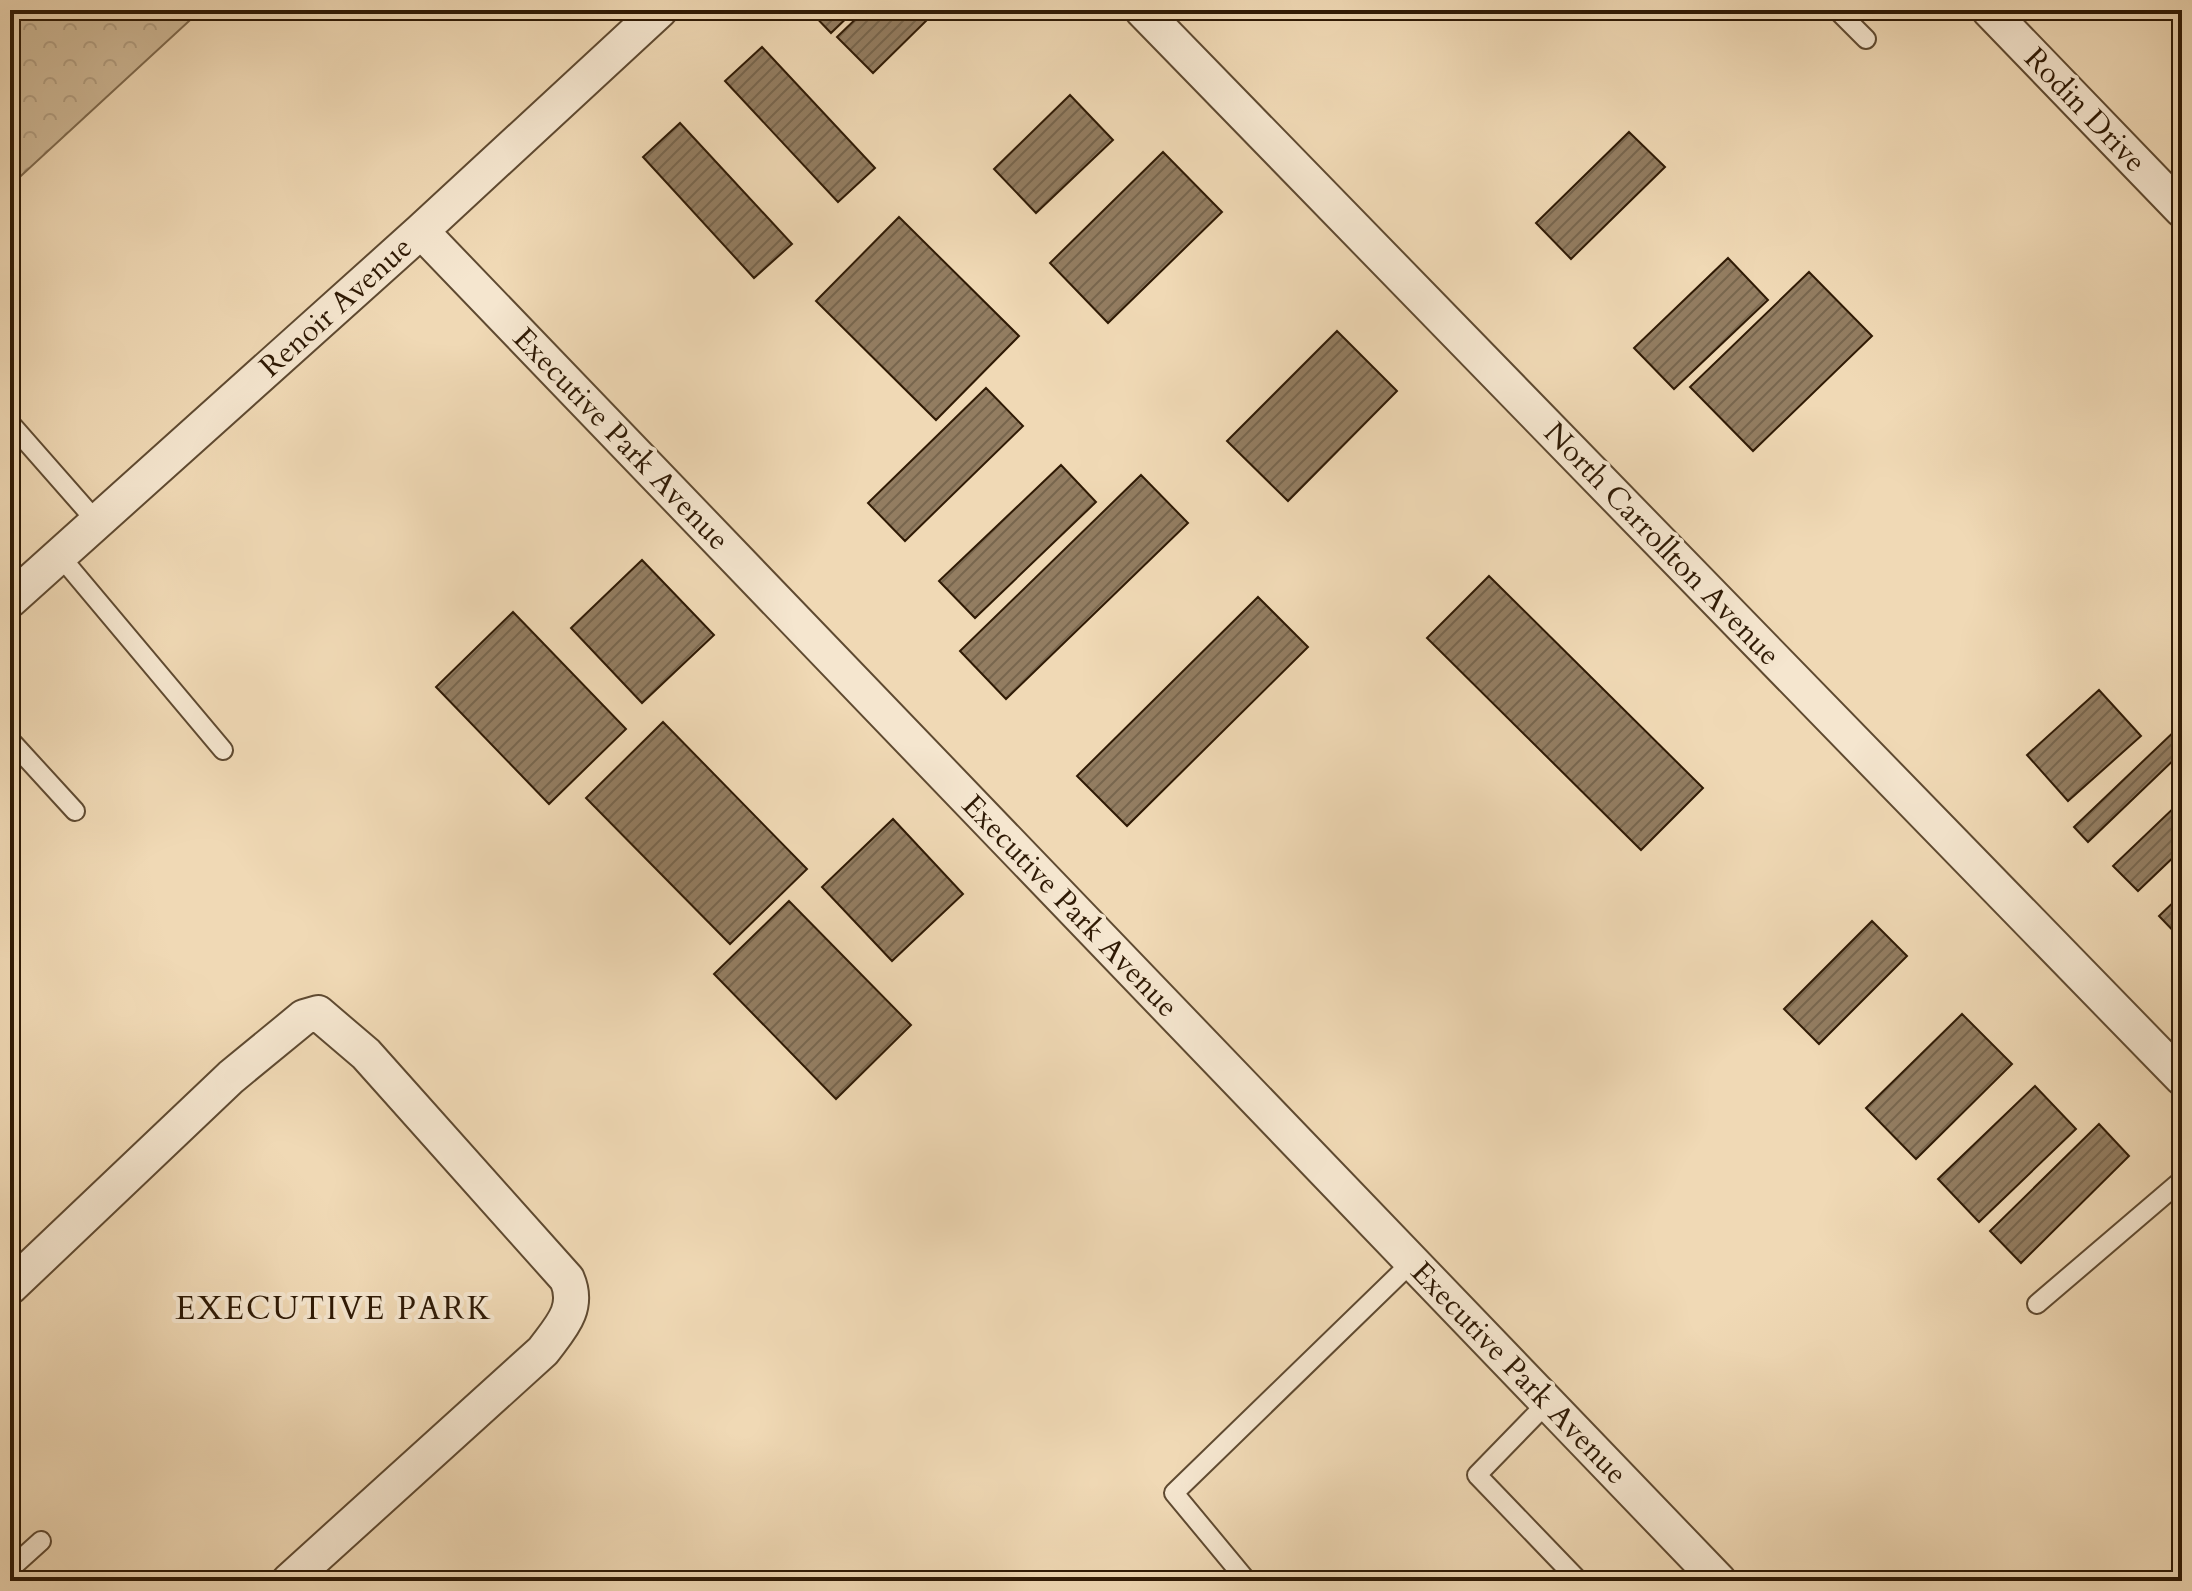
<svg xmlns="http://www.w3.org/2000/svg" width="2192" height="1591" font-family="Cardo,serif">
	<defs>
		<pattern id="forest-crowns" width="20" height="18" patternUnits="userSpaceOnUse" patternTransform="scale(2)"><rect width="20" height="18" fill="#cfb997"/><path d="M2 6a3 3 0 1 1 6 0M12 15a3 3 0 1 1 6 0" fill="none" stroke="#b29e81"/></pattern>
		<pattern id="building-hatch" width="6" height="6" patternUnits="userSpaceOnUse" patternTransform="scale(2)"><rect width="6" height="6" fill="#937d61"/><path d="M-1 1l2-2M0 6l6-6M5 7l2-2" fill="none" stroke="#78664e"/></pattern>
	</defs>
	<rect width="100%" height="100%" fill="#f0d9b5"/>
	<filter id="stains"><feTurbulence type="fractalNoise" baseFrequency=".0025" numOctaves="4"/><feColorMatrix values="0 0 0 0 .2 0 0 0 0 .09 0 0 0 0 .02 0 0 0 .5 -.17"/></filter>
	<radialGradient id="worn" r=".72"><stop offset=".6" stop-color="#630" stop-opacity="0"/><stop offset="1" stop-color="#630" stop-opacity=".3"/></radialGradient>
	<path fill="url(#forest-crowns)" stroke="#7f6a4e" stroke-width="2" d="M10,10H201L10,186Z"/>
	<path fill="url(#building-hatch)" stroke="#2f1a05" stroke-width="2" d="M809,10H855L831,33Z
		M865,10H918L927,20L873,73L837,37Z
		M762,47L875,168L838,202L725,81Z
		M1070,95L1113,140L1036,213L994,169Z
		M680,123L792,244L754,278L643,157Z
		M1629,132L1665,167L1571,259L1536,223Z
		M1163,152L1222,212L1108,323L1050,263Z
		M899,217L1019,336L936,420L816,301Z
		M1728,258L1768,300L1674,389L1634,348Z
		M1809,272L1872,336L1753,451L1690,387Z
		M1337,331L1397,391L1288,501L1227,441Z
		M986,388L1023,426L905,541L868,503Z
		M1061,465L1096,502L975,618L939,581Z
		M1141,475L1188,523L1006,699L960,651Z
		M642,560L714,635L642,703L571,628Z
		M1489,576L1703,788L1641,850L1427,638Z
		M1258,597L1308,647L1127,826L1077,776Z
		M513,612L626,729L549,804L436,687Z
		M2099,690L2141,736L2068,801L2027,755Z
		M663,722L807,869L730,944L586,798Z
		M2182,724V752L2088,842L2074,827Z
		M2182,800V849L2138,891L2113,866Z
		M893,819L963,894L892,961L822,887Z
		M2182,894V940L2159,916Z
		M789,901L911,1025L836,1099L714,974Z
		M1872,921L1907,956L1819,1044L1784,1009Z
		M1962,1014L2012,1064L1916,1159L1866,1108Z
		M2035,1086L2076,1129L1979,1222L1938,1179Z
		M2099,1124L2129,1156L2021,1263L1990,1231Z"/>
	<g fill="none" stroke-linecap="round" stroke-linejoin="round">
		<defs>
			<path id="service" d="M1837,10L1866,39
				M10,423L97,522
				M60,556L223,750
				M10,740L75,811
				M2037,1304L2182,1180
				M1547,1403L1477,1475L1579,1581
				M10,1569L41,1541
				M1247,1581L1174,1493L1412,1262"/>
			<path id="minor" d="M1142,10L2182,1078
				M1989,10L2182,210
				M421,231L1719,1581
				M10,600L421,231L660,10
				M10,1287L231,1077L304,1017L318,1013L366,1054L567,1279C580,1309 560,1328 543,1351L289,1581"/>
		</defs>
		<use href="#service" stroke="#5f4a31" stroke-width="22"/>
		<use href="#minor" stroke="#5f4a31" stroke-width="38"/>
		<use href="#service" stroke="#f5e6cf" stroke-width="18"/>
		<use href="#minor" stroke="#f5e6cf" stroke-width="34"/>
	</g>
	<g text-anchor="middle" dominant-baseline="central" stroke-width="8" stroke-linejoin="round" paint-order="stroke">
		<g font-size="30" fill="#2f1a05" stroke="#f5e6cf">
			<text transform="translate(2085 110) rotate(46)">Rodin Drive</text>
			<text transform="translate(336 307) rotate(-42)">Renoir Avenue</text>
			<text transform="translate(621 439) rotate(46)">Executive Park Avenue</text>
			<text transform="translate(1662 544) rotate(46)">North Carrollton Avenue</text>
			<text transform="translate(1070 906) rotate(46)">Executive Park Avenue</text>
			<text transform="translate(1519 1373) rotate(46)">Executive Park Avenue</text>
		</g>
		<g font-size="32" letter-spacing="2" fill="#2f1a05" stroke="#f5e6cf">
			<text x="334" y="1309">EXECUTIVE PARK</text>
		</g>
	</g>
	<rect width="2192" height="1591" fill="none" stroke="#f0d9b5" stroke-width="40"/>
	<rect x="12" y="12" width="2168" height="1567" fill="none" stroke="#2f1a05" stroke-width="4"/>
	<rect x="20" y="20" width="2152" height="1551" fill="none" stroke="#2f1a05" stroke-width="2"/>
	<rect width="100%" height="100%" filter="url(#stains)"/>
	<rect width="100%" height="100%" fill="url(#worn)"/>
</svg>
